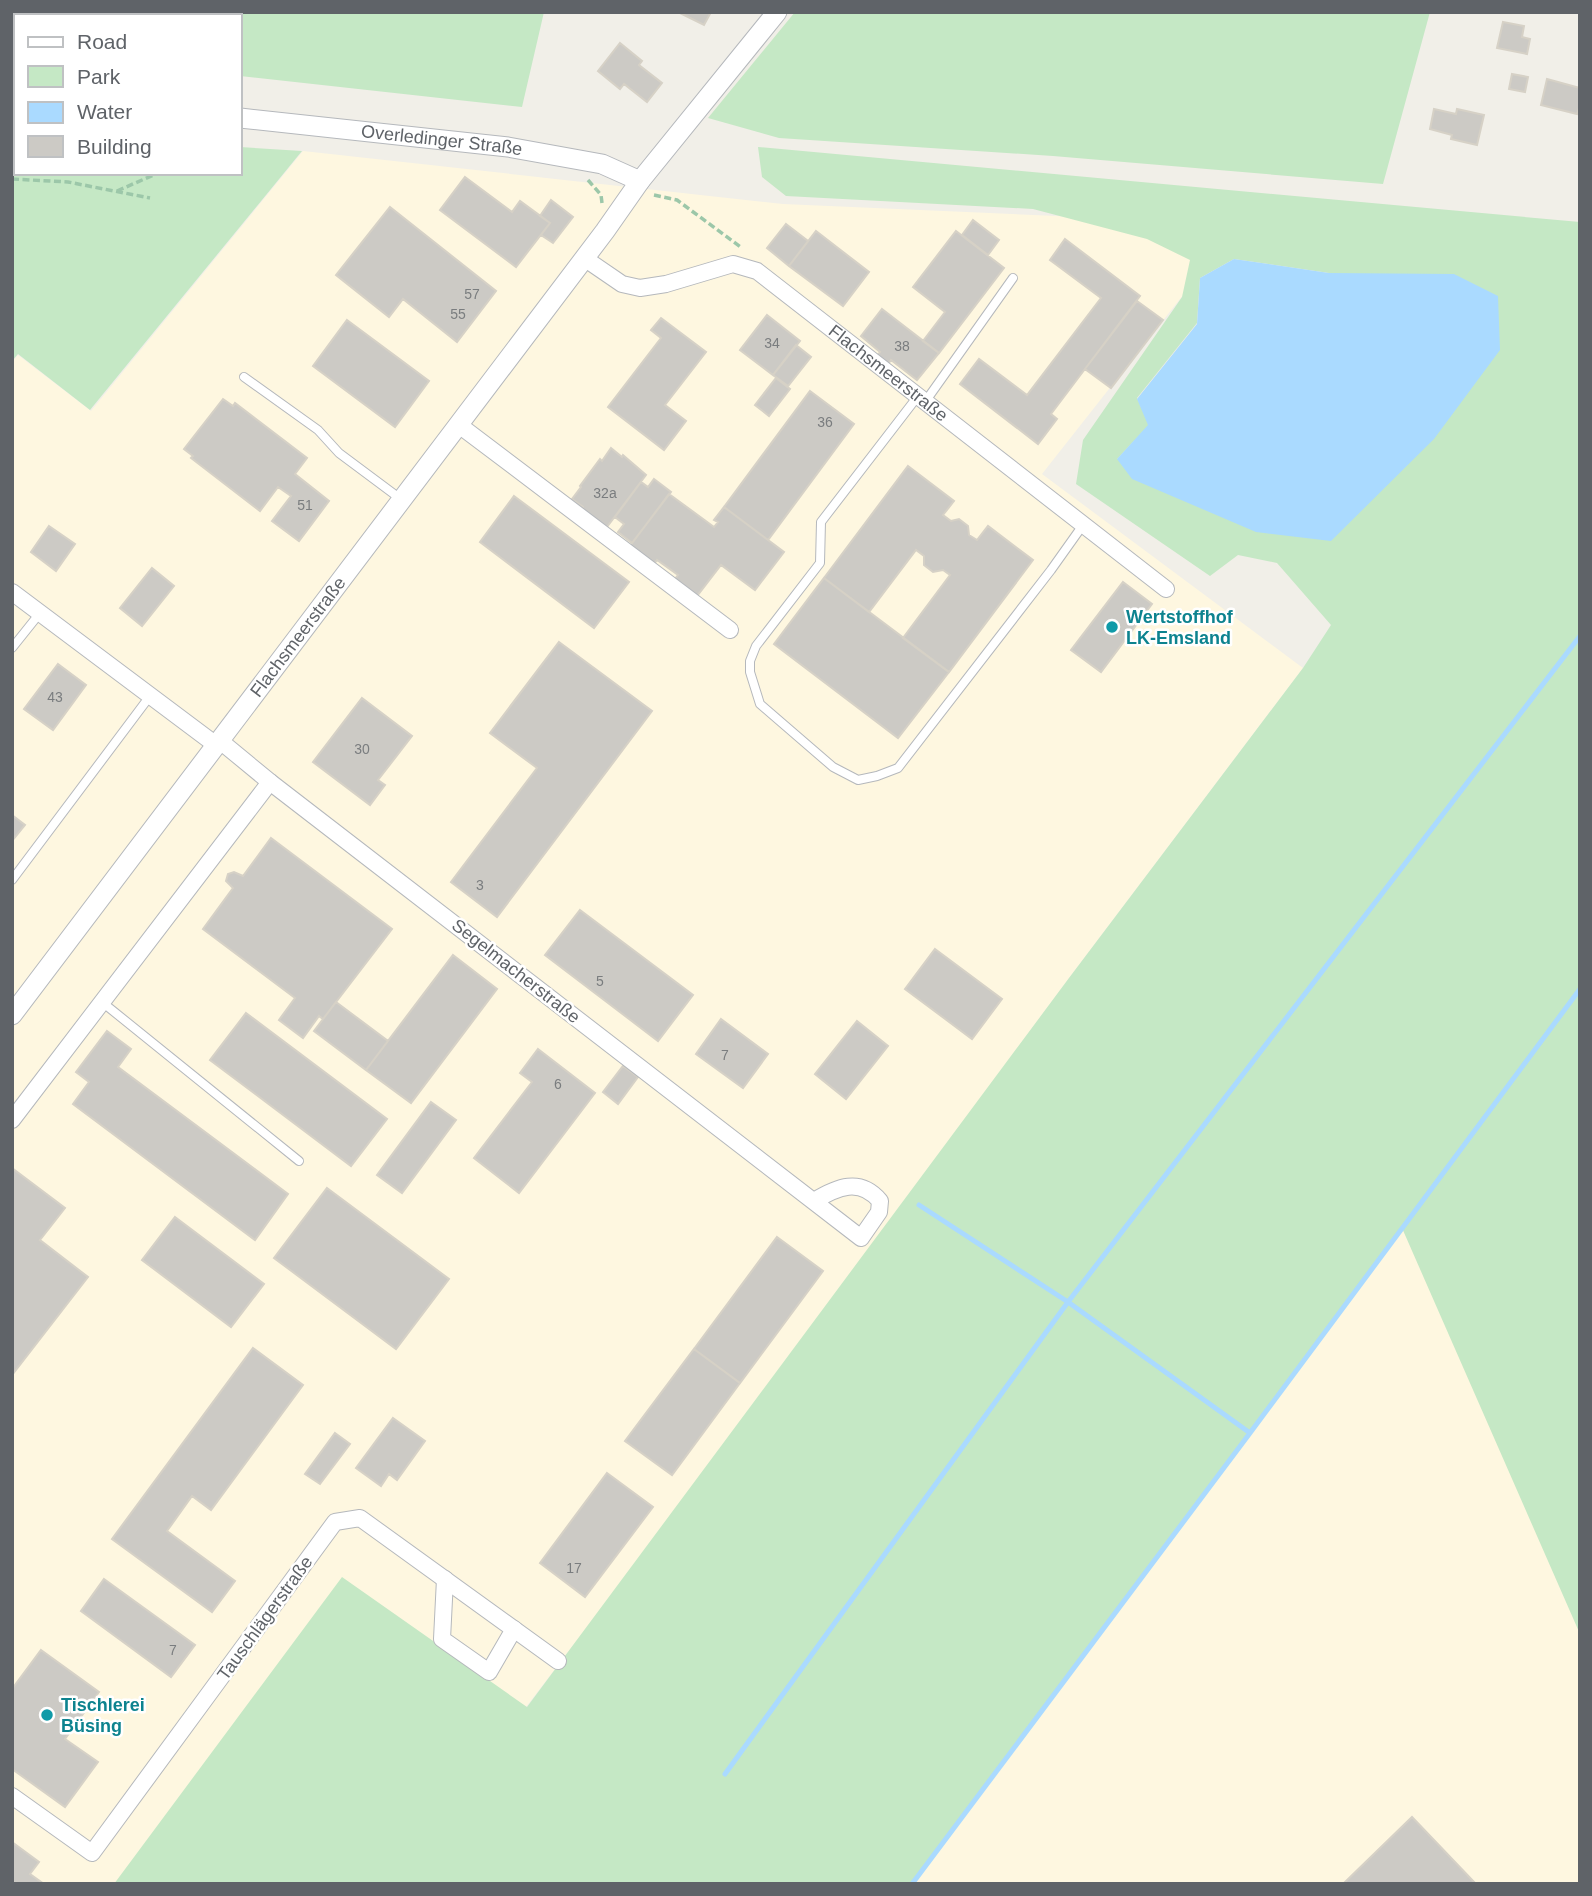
<svg xmlns="http://www.w3.org/2000/svg" width="1592" height="1896" font-family="Helvetica,sans-serif">
	<rect width="100%" height="100%" fill="#f1efe8"/>
	<path fill="#fef7e0" d="M303,151L783,204L1239,224L1042,474L1303,668L1069,978L704,1474L526,1707L114,1884H12V362L18,355L91,411Z
		M1402,1227L1580,1630V1884H912Z"/>
	<path fill="#c5e8c5" fill-rule="evenodd" d="M12,12H544L522,107L240,76V16H16V52H12Z
		M795,12H1430L1383,184L1053,156L779,138L708,118Z
		M12,131H16V173H240V147L302,151L90,410L18,354L12,361Z
		M758,147L1580,222V1634L1402,1228L912,1884H114L342,1577L527,1707L1069,978L1303,668L1331,625L1277,563L1238,555L1210,576L1076,484L1083,440L1182,297L1190,260L1147,239L1033,209L786,196L762,177ZM1234,259L1329,273L1117,459L1149,425L1137,398L1197,323L1200,278Z"/>
	<path fill="#aadaff" d="M1234,259L1329,273L1454,274L1498,296L1500,350L1434,439L1331,541L1256,532L1132,479L1117,459L1148,425L1137,399L1197,324L1200,278Z"/>
	<g fill="none" stroke-linecap="round" stroke-linejoin="round">
		<path stroke="#aadaff" stroke-width="5" d="M1250,1433L1580,989
			M725,1774L1068,1302L1580,636
			M912,1884L1250,1433L1068,1302L919,1205"/>
	</g>
	<path fill="#cccac5" stroke="#d6d1c6" stroke-width="2" d="M678,12H711L704,25Z
		M1503,22L1524,26L1522,37L1530,39L1527,54L1497,48Z
		M620,43L642,61L639,65L662,83L647,102L624,84L620,89L598,71Z
		M1512,74L1528,77L1525,92L1509,89Z
		M1547,79L1580,88V105L1577,114L1541,105Z
		M1434,109L1456,114L1457,109L1484,115L1477,145L1451,139L1452,135L1430,129Z
		M465,177L512,212L520,201L550,223L516,267L440,210Z
		M551,200L573,217L553,243L541,235L550,223L540,216Z
		M390,207L496,291L457,342L403,299L389,317L336,275Z
		M973,220L999,240L988,255L962,235Z
		M786,224L808,241L789,266L767,248Z
		M816,231L869,272L843,306L789,266Z
		M956,231L1004,268L939,353L923,341L945,312L913,287Z
		M1065,239L1140,296L1051,414L1057,419L1038,444L960,384L979,359L1027,395L1101,298L1050,260Z
		M1137,301L1163,320L1111,388L1085,369Z
		M882,309L939,353L917,380L891,360L888,364L877,356L880,352L861,336Z
		M767,315L800,341L773,375L740,350Z
		M661,318L706,352L665,405L686,421L664,450L608,407L661,338L651,330Z
		M347,320L429,381L395,427L313,366Z
		M796,345L811,357L788,386L773,375Z
		M776,378L790,389L769,416L755,405Z
		M810,391L854,424L768,540L724,507Z
		M223,399L233,406L235,403L307,458L295,474L329,501L299,541L272,521L291,496L278,487L260,511L191,458L193,456L184,449Z
		M611,448L622,457L623,455L646,475L607,527L582,510L583,507L572,499L581,487L580,486L600,459L602,461Z
		M908,466L954,501L943,515L951,521L959,519L968,526L969,535L977,540L988,526L1033,560L949,672L903,638L950,575L943,570L933,572L924,565V556L916,550L869,612L824,578Z
		M654,479L671,492L632,543L618,532L624,524L615,517L641,482L648,487Z
		M669,494L714,527L718,522L714,520L724,507L784,552L755,590L721,565L697,596L675,579L678,575L657,560L654,564L630,546Z
		M514,496L629,582L594,628L480,542Z
		M49,526L75,544L56,571L31,552Z
		M152,568L174,586L142,626L120,608Z
		M824,578L949,672L898,738L774,644Z
		M1123,582L1152,604L1101,672L1071,650Z
		M559,642L652,711L497,917L451,882L537,768L490,733Z
		M58,664L86,685L53,730L24,709Z
		M362,698L412,736L378,780L385,785L370,805L313,762Z
		M12,815L25,825L12,841Z
		M271,838L392,929L323,1019L319,1016L303,1038L279,1020L295,998L203,929L233,888L226,881L228,874L234,872L243,876Z
		M580,910L693,995L658,1041L545,955Z
		M935,949L1002,999L972,1039L905,989Z
		M453,955L497,989L411,1103L366,1070Z
		M336,1002L388,1041L366,1070L314,1031Z
		M246,1013L387,1119L351,1166L210,1060Z
		M721,1019L768,1054L743,1088L696,1054Z
		M857,1021L888,1046L846,1099L815,1074Z
		M107,1031L131,1049L118,1067L288,1194L255,1240L73,1104L89,1082L76,1072Z
		M538,1049L595,1093L519,1193L474,1158L532,1082L520,1073Z
		M623,1066L638,1077L618,1104L603,1092Z
		M431,1102L456,1120L402,1193L377,1175Z
		M12,1168L65,1208L40,1240L88,1277L12,1375Z
		M327,1188L449,1279L396,1349L274,1258Z
		M175,1217L264,1284L231,1327L142,1260Z
		M777,1237L823,1271L740,1383L694,1349Z
		M253,1348L303,1385L211,1510L192,1496L167,1531L235,1581L212,1612L112,1539Z
		M694,1349L740,1383L672,1475L625,1441Z
		M393,1418L425,1441L397,1480L389,1474L381,1486L356,1468Z
		M335,1433L350,1444L320,1484L305,1474Z
		M607,1473L653,1507L585,1597L540,1563Z
		M104,1579L195,1645L171,1677L81,1611Z
		M41,1650L99,1692L65,1739L98,1762L65,1807L12,1769V1689Z
		M1412,1817L1476,1884H1343Z
		M12,1842L39,1862L30,1874L44,1884H12Z"/>
	<g fill="none" stroke-linecap="round" stroke-linejoin="round">
		<defs>
			<path id="service" d="M244,377L318,430L339,453L402,500
				M918,396L821,522L820,563L756,646L750,661V672L760,704L833,767L858,780L877,776L898,768L1051,570L1083,525
				M925,402L1013,278
				M12,648L40,613
				M12,880L150,696
				M102,1002L299,1161"/>
			<g id="minor">
				<path id="s1" d="M584,258L622,284L640,288L666,284L733,264L757,271L1166,589"/>
				<path d="M459,425L730,630"/>
				<path d="M12,592L216,745"/>
				<path d="M219,740L270,782L861,1238L879,1212L880,1201C860,1177 837,1187 814,1201"/>
				<path d="M12,1120L270,782"/>
				<path d="M445,1579L442,1639L489,1672L514,1629"/>
				<path d="M12,1796L92,1853L335,1522L360,1518L558,1661"/>
			</g>
			<g id="tertiary">
				<path d="M12,99L16,100"/>
				<path id="s2" d="M240,118L508,147L602,164L640,181"/>
				<path id="s3" d="M12,1015L605,231L640,181L777,12"/>
			</g>
		</defs>
		<use href="#service" stroke="#b5b8bc" stroke-width="10"/>
		<use href="#minor" stroke="#b5b8bc" stroke-width="18"/>
		<use href="#tertiary" stroke="#b5b8bc" stroke-width="21"/>
		<path stroke="#9cc7a9" stroke-width="3.5" stroke-dasharray="7 3.5" stroke-linecap="butt" d="M12,179L68,182L150,198
			M588,180L601,195L602,203
			M117,191L158,173
			M654,195L677,200L742,248"/>
		<use href="#service" stroke="#fff" stroke-width="8"/>
		<use href="#minor" stroke="#fff" stroke-width="16"/>
		<use href="#tertiary" stroke="#fff" stroke-width="19"/>
	</g>
	<g fill="#0f9aa8" stroke="#fff" stroke-width="2.5">
		<circle cx="1112" cy="627" r="7"/>
		<circle cx="47" cy="1715" r="7"/>
	</g>
	<g text-anchor="middle" dominant-baseline="central" stroke-width="5" stroke-linejoin="round" paint-order="stroke">
		<g font-size="14" fill="#7a7d7f">
			<text x="472" y="294">57</text>
			<text x="458" y="314">55</text>
			<text x="772" y="343">34</text>
			<text x="902" y="346">38</text>
			<text x="825" y="422">36</text>
			<text x="605" y="493">32a</text>
			<text x="305" y="505">51</text>
			<text x="55" y="697">43</text>
			<text x="362" y="749">30</text>
			<text x="480" y="885">3</text>
			<text x="600" y="981">5</text>
			<text x="725" y="1055">7</text>
			<text x="558" y="1084">6</text>
			<text x="574" y="1568">17</text>
			<text x="173" y="1650">7</text>
		</g>
		<g font-size="18" fill="#5f6368" stroke="#fff">
			<text stroke="none"><textPath href="#s2" startOffset="203">Overledinger Straße</textPath></text>
			<text stroke="none"><textPath href="#s1" startOffset="352">Flachsmeerstraße</textPath></text>
			<text stroke="none"><textPath href="#s3" startOffset="474">Flachsmeerstraße</textPath></text>
			<text transform="translate(516 971) rotate(38)">Segelmacherstraße</text>
			<text transform="translate(265 1618) rotate(-54)">Tauschlägerstraße</text>
		</g>
		<g font-size="18" font-weight="bold" fill="#0d838f" stroke="#fff" text-anchor="start">
			<text x="1126" y="617">Wertstoffhof<tspan x="1126" dy="21">LK-Emsland</tspan></text>
			<text x="61" y="1705">Tischlerei<tspan x="61" dy="21">Büsing</tspan></text>
		</g>
	</g>
	<rect width="1592" height="1896" fill="none" stroke="#5f6368" stroke-width="28"/>
	<rect x="14" y="14" width="228" height="161" fill="#ffffff" stroke="#bfc1c3" stroke-width="2"/>
	<rect x="28" y="37" width="35" height="10" fill="#ffffff" stroke="#bfc1c3" stroke-width="2"/>
	<text x="77" y="49" font-size="21" fill="#5f6368">Road</text>
	<rect x="28" y="66" width="35" height="21" fill="#c5e8c5" stroke="#bfc1c3" stroke-width="2"/>
	<text x="77" y="84" font-size="21" fill="#5f6368">Park</text>
	<rect x="28" y="102" width="35" height="21" fill="#aadaff" stroke="#bfc1c3" stroke-width="2"/>
	<text x="77" y="119" font-size="21" fill="#5f6368">Water</text>
	<rect x="28" y="136" width="35" height="21" fill="#cccac5" stroke="#bfc1c3" stroke-width="2"/>
	<text x="77" y="154" font-size="21" fill="#5f6368">Building</text>
</svg>
